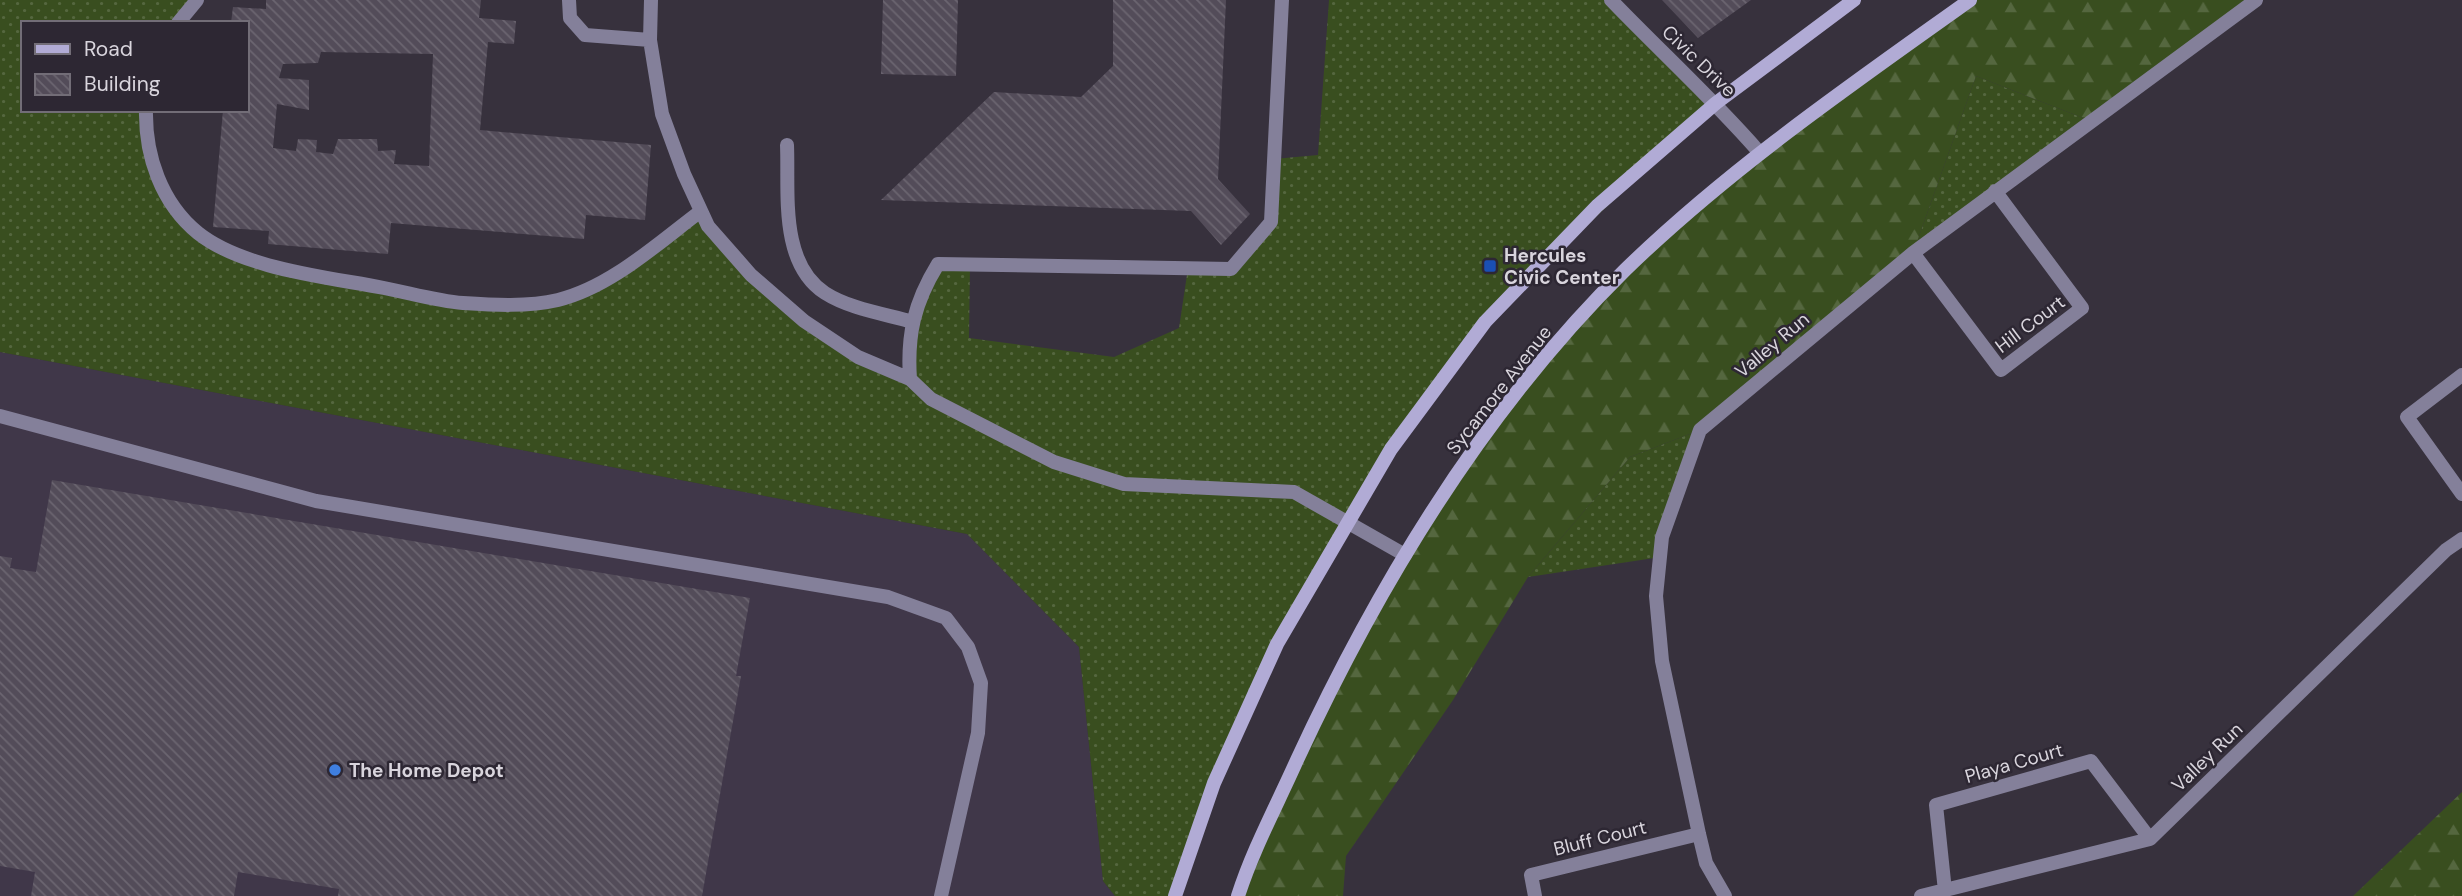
<svg xmlns="http://www.w3.org/2000/svg" width="2462" height="896" font-family="'DM Sans',sans-serif">
	<defs>
		<pattern id="grass-dots" width="8" height="8" patternUnits="userSpaceOnUse" patternTransform="scale(1.75)"><rect width="8" height="8" fill="#394e1f"/><path d="M2 2h.1M6 6h.1" fill="none" stroke="#55673f" stroke-width="1.8" stroke-linecap="round"/></pattern>
		<pattern id="forest-firs" width="22" height="20" patternUnits="userSpaceOnUse" patternTransform="scale(1.75)"><rect width="22" height="20" fill="#394e1f"/><path d="M5 1l3.5 6h-7zM16 11l3.5 6h-7z" fill="#55673f"/></pattern>
		<pattern id="building-back-hatch" width="6" height="6" patternUnits="userSpaceOnUse" patternTransform="scale(1.75)"><rect width="6" height="6" fill="#534c59"/><path d="M-1 5l2 2M0 0l6 6M5-1l2 2" fill="none" stroke="#6b6570"/></pattern>
	</defs>
	<rect width="100%" height="100%" fill="#37313d"/>
	<path fill="#403749" d="M0,352L967,534L1079,647L1103,881L1115,896H0Z"/>
	<path fill="url(#grass-dots)" d="M0,0H197L178,23H23V110H146L145,141L176,207L228,251L460,303L558,300L602,282L701,211L708,226L804,321L910,379L907,343L938,264L970,265L969,338L1114,357L1179,328L1188,268L1231,269L1271,222L1274,159L1318,155L1329,0H1605L1716,103L1485,322L1391,449L1277,644L1175,896H1115L1103,881L1079,647L967,534L0,352Z
		M1976,76L2091,121L1913,253Z
		M1700,430L1661,557L1528,577L1630,457Z"/>
	<path fill="url(#forest-firs)" d="M1970,0H2256L2091,121L1976,76L1913,253L1700,430L1630,457L1528,577L1453,700L1346,856L1343,896H1238L1243,879L1405,555L1541,361L1693,210Z
		M2462,792V896H2353Z"/>
	<path fill="url(#building-back-hatch)" fill-rule="evenodd" d="M266,0H481L479,18L516,21L514,44L488,42L480,130L651,145L645,220L586,215L584,239L391,223L388,254L268,244L269,231L213,227L223,110H247V23H231L233,7L266,9ZM321,52L433,54L429,166L394,164L396,150L378,151L377,139H338L333,154L316,152L317,140L298,139L296,151L273,148L277,104L309,110V80L279,78L283,64L318,63Z
		M883,0H958L956,76L881,74Z
		M1113,0H1226L1218,179L1250,214L1221,245L1191,211L881,200L994,92L1081,97L1113,66Z
		M1662,0H1751L1698,38Z
		M52,480L750,598L736,676H741L702,896H338L339,889L238,872L234,896H31L35,872L0,866V556L12,558L10,568L36,572Z"/>
	<g fill="none" stroke-linecap="round" stroke-linejoin="round">
		<path stroke="#84809a" stroke-width="14" d="M569,0L570,18L585,35L650,40
			M651,0L650,40L662,114L684,174L708,226L751,275L804,321L858,357L910,379L931,399L1054,462L1124,484L1294,492L1405,555
			M178,23L197,0
			M146,110C145,155 161,203 198,233C243,269 328,277 384,288C410,293 437,301 463,303C493,305 528,307 558,300C611,287 658,243 701,211
			M787,145C789,192 779,263 825,293C850,309 885,314 913,322
			M910,379C907,335 914,303 938,264L1231,269L1271,222L1282,0
			M0,416L316,501L888,597L946,618L968,647L981,683L978,733L941,896"/>
		<path stroke="#84809a" stroke-width="14" d="M1611,0C1660,51 1713,99 1759,152
			M1913,253L2001,370L2082,308L1995,191
			M2462,375L2407,417L2462,494
			M1945,891L1936,805L2091,761L2150,839
			M1535,896L1531,875L1699,834
			M1725,896L1706,863L1699,834L1662,661L1656,596L1662,537L1700,430L1913,253L2256,0
			M1921,896L2150,839L2446,550L2462,539"/>
		<path stroke="#b1abd5" stroke-width="14" d="M1175,896L1214,783L1277,644L1391,449L1485,322L1597,206L1716,103L1854,0
			M1238,896C1253,849 1277,805 1297,760C1379,583 1485,408 1625,270C1730,168 1851,85 1970,0"/>
	</g>
	<rect fill="#1a4fb4" stroke="#2d2733" stroke-width="2.5" x="1483" y="259" width="14" height="14" rx="3.5"/>
	<circle fill="#3f7fe0" stroke="#2d2733" stroke-width="2.5" cx="335" cy="770" r="7"/>
	<g text-anchor="middle" dominant-baseline="central" stroke-width="5" stroke-linejoin="round" paint-order="stroke">
		<g font-size="19" fill="#d9d5dd" stroke="#2d2733">
			<text transform="translate(1699 61) rotate(44)">Civic Drive</text>
			<text transform="translate(2030 324) rotate(-37)">Hill Court</text>
			<text transform="translate(1772 345) rotate(-40)">Valley Run</text>
			<text transform="translate(1499 390) rotate(-52)">Sycamore Avenue</text>
			<text transform="translate(2207 757) rotate(-44)">Valley Run</text>
			<text transform="translate(2014 763) rotate(-16)">Playa Court</text>
			<text transform="translate(1600 838) rotate(-14)">Bluff Court</text>
		</g>
		<g font-size="19" font-weight="bold" fill="#d9d5dd" stroke="#2d2733" text-anchor="start">
			<text x="1504" y="255">Hercules<tspan x="1504" dy="22">Civic Center</tspan></text>
			<text x="349" y="770">The Home Depot</text>
		</g>
	</g>
	<rect x="21" y="21" width="228" height="91" fill="#2d2733" stroke="#726d77" stroke-width="2"/>
	<rect x="35" y="44" width="35" height="10" fill="#b1abd5" stroke="#726d77" stroke-width="2"/>
	<text x="84" y="56" font-size="21" fill="#d9d5dd">Road</text>
	<rect x="35" y="74" width="35" height="21" fill="url(#building-back-hatch)" stroke="#726d77" stroke-width="2"/>
	<text x="84" y="91" font-size="21" fill="#d9d5dd">Building</text>
</svg>
